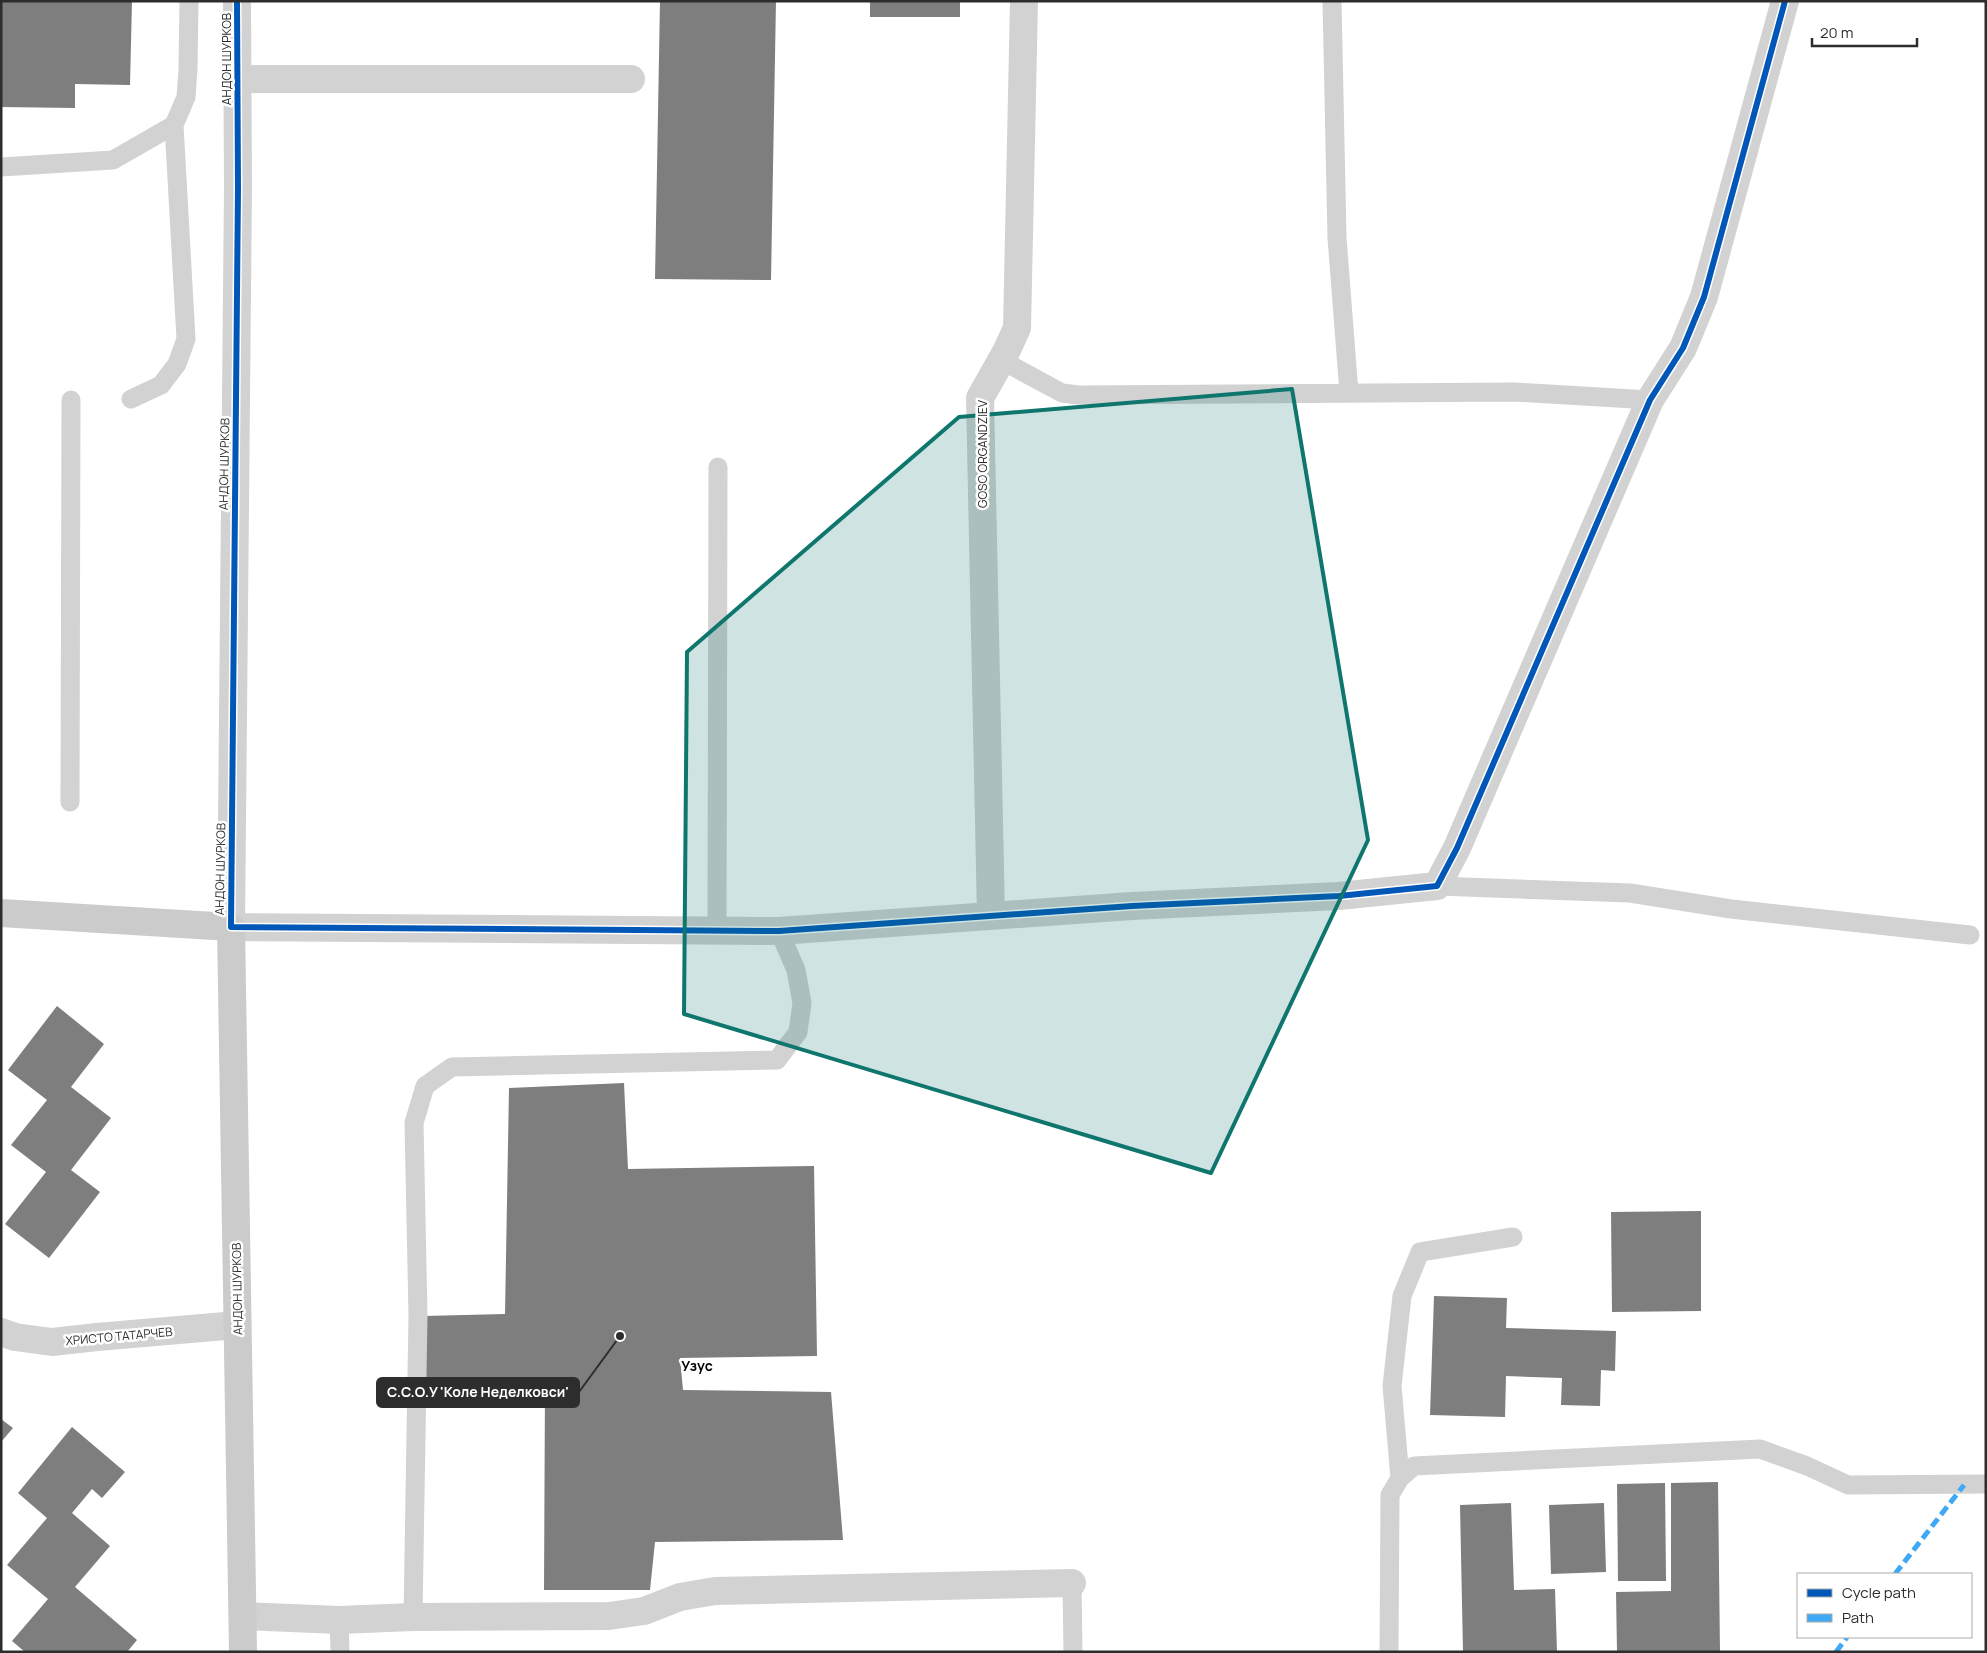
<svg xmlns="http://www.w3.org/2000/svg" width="1987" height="1653" font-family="Manrope,sans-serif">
	<rect width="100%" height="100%" fill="#fff"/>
	<path fill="#7e7e7e" d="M1,1H132L130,85L75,84V108L1,107Z
		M660,1H776L771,280L655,279Z
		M870,1H960V17H870Z
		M57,1006L104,1044L71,1087L111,1118L71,1170L100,1192L49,1258L5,1224L46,1172L11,1145L47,1100L8,1070Z
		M624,1083L628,1169L814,1166L817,1356L680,1358L683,1390L831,1392L843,1540L655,1542L650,1590H544L545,1384L422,1389L424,1316L505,1314L509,1088Z
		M1701,1211V1311L1612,1312L1611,1212Z
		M1434,1296L1507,1298L1506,1328L1616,1331L1615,1371L1601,1370L1600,1406L1561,1405L1562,1378L1506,1376L1505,1417L1430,1415Z
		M1,1419L13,1428L1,1442Z
		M72,1427L125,1472L102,1498L92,1489L72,1513L110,1546L75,1587L137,1640L127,1652H25L12,1641L48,1599L7,1565L47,1518L18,1493Z
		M1718,1482L1720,1652H1617L1616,1592L1671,1591V1483Z
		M1665,1483L1666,1581H1618L1617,1484Z
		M1511,1503L1514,1590L1555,1589L1557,1652H1463L1460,1505Z
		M1604,1503L1606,1572L1551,1574L1549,1505Z"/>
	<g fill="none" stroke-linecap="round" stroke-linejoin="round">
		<path stroke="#d2d2d2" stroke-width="19" d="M1332,1L1337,238L1349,393
			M1,167L113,160L174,125
			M1001,360L1062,393L1078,395L1515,392L1650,400
			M131,399L161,385L177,364L186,339L174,125L186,97L188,69L189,1
			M70,802L71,400
			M1437,886L1630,893L1731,909L1970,935
			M717,931L718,467
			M1400,1478L1392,1386L1402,1296L1420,1252L1513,1237
			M1072,1583L1073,1652
			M413,1617L418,1315L414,1123L425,1086L452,1067L777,1060L798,1032L802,1003L796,970L779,931
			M339,1620L340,1652
			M1389,1652L1390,1495L1400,1478L1414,1466L1760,1449L1807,1466L1848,1485L1986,1484"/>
		<path stroke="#d2d2d2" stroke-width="28" d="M237,1L238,188L231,927L779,931L1132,906L1339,896L1437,886L1457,848L1650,400L1683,348L1704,297L1785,1
			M237,79H631
			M991,916L980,398L1006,352L1017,328L1024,1
			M1,1332L15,1337L52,1342L97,1337L237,1325
			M243,1616L339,1620L413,1617L609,1616L644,1611L680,1597L715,1591L1072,1583"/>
		<path stroke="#cbcbcb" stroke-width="28" d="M1,913L231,927L243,1652"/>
		<path stroke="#3fa9f5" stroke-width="5" stroke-dasharray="10 5" stroke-linecap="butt" d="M1895,1574L1964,1485
			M1836,1652L1847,1637"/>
		<defs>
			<path id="cycleway" d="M237,1L238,188L231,927L779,931L1132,906L1339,896L1437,886L1457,848L1650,400L1683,348L1704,297L1785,1"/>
		</defs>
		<use href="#cycleway" stroke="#fff" stroke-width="9"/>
		<use href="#cycleway" stroke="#0057b8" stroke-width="6"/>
	</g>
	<path fill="#0f766e" fill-opacity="0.2" stroke="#0f766e" stroke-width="4" stroke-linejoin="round" d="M1292,389L1368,840L1211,1173L684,1014L687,652L959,417Z"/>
	<g text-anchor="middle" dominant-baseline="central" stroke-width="5" stroke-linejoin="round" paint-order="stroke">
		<g font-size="12" fill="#2d2d2d" stroke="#fff">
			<text transform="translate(226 59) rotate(-90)">АНДОН ШУРКОВ</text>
			<text transform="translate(982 454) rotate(-90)">GOSO ORGANDZIEV</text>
			<text transform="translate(224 464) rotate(-89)">АНДОН ШУРКОВ</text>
			<text transform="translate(220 869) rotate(-89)">АНДОН ШУРКОВ</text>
			<text transform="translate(237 1289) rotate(-91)">АНДОН ШУРКОВ</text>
			<text transform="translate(119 1336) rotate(-5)">ХРИСТО ТАТАРЧЕВ</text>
		</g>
		<g font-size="14" font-weight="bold" fill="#000" stroke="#fff">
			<text x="697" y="1365">Узус</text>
		</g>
	</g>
	<path fill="none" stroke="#2d2d2d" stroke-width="2" d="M620 1336L579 1392"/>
	<circle fill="#2d2d2d" stroke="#fff" stroke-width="2" cx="620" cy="1336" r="5"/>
	<rect fill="#2d2d2d" stroke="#2d2d2d" stroke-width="2" x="377" y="1378" width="202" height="29" rx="5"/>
	<g font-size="14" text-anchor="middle" font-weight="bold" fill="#fff">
		<text x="478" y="1397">С.С.О.У 'Коле Неделковси'</text>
	</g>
	<rect width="1987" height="1653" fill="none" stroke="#2d2d2d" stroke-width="5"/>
	<rect x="1797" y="1573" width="175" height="65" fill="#ffffff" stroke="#ababab"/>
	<rect x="1807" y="1589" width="25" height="8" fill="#0057b8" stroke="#ababab"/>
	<text x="1842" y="1598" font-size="15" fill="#2d2d2d">Cycle path</text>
	<rect x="1807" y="1614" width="25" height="8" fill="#3fa9f5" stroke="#ababab"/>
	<text x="1842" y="1623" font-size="15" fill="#2d2d2d">Path</text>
	<path d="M1812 38v8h105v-8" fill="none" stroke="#2d2d2d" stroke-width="2.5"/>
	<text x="1820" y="38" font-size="15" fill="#2d2d2d" stroke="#ffffff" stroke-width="4" paint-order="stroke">20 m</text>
</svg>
